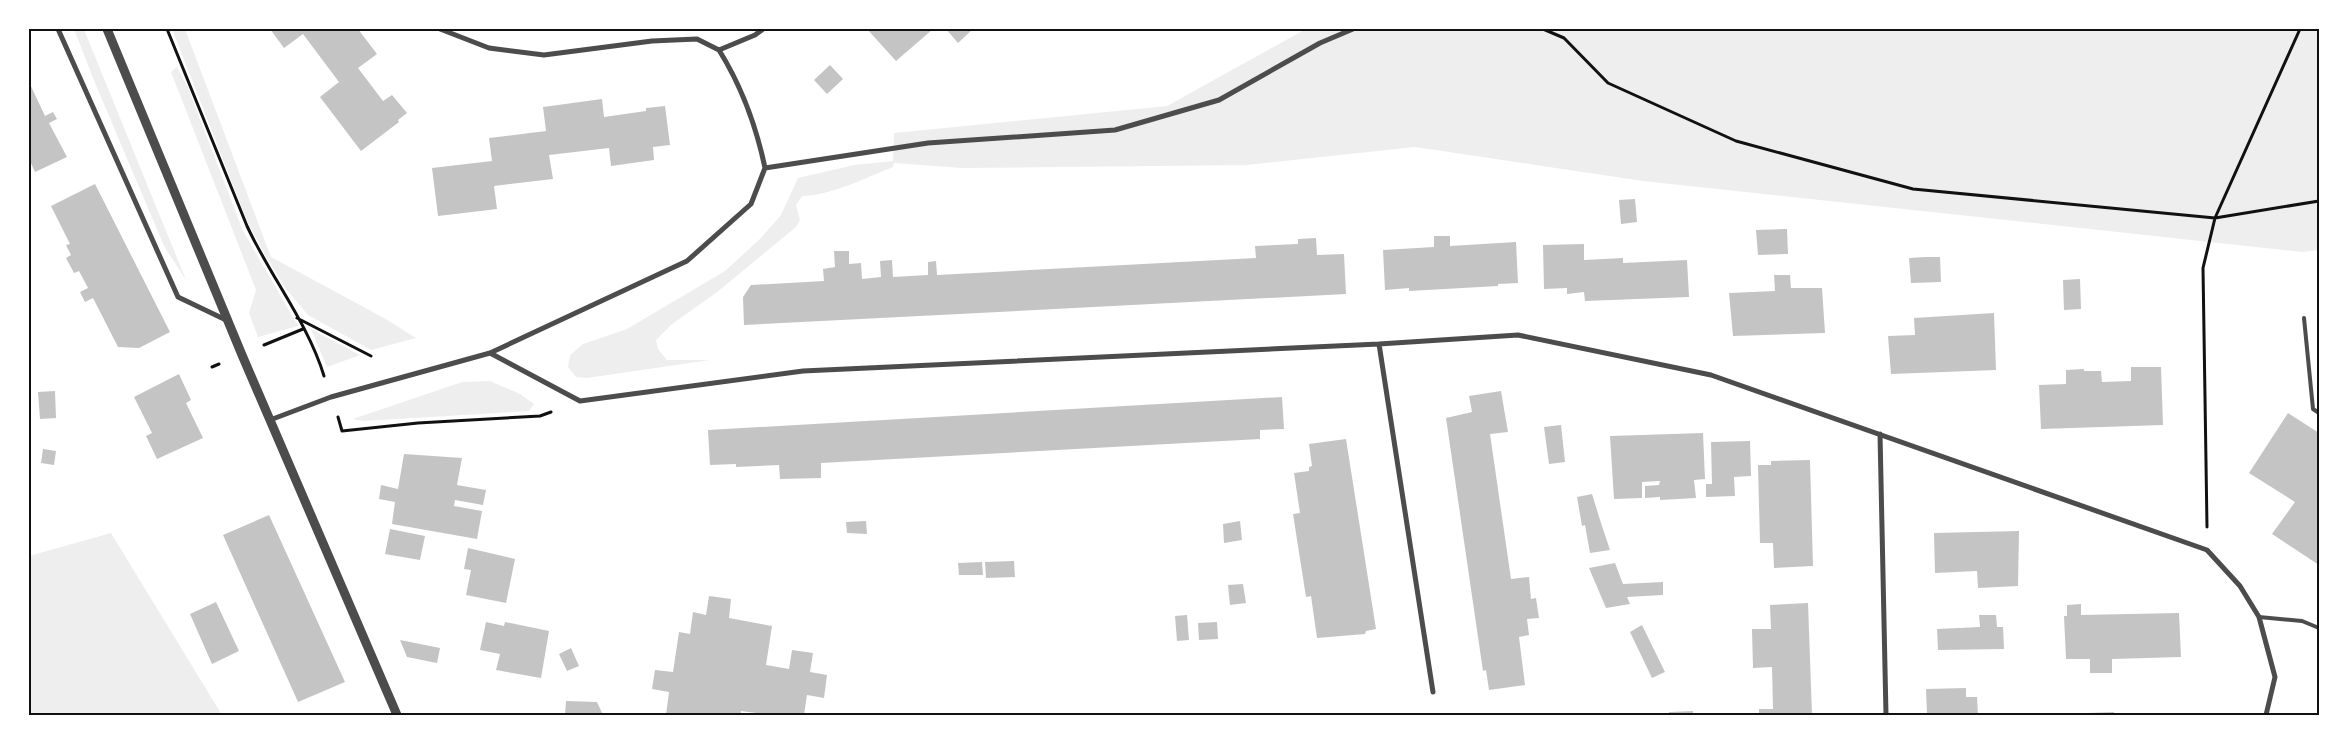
<svg xmlns="http://www.w3.org/2000/svg" width="2348" height="744" font-family="Mulish,sans-serif">
	<rect width="100%" height="100%" fill="#fff"/>
	<path fill="#eee" d="M74,29H84L85,32L186,280L164,246L95,83Z
		M172,29H185L271,257L384,318L416,338L371,350L308,315L286,289L265,255L247,221Z
		M1306,29H2319V250L2303,252L1643,181L1415,147L1247,165L962,168L894,163L893,167C865,178 833,195 802,196L796,205L800,220L796,227L716,293L672,324L656,340L658,349L667,360H710L587,378L576,377L568,367L570,355L583,344L627,329L725,271L761,238L781,215L798,178L854,165L893,161L894,133L1167,106Z
		M177,67L188,88L243,231L298,326L258,337L249,313L256,290L171,72Z
		M311,329L360,355L327,367Z
		M490,381L520,394L534,404L529,411L363,421L353,419L462,382Z
		M111,533L222,715H29V556Z"/>
	<path fill="#c4c4c4" d="M270,29H358L377,54L358,68L383,101L392,95L407,113L398,120L399,122L361,151L320,97L339,82L303,34L284,48Z
		M867,29H933L896,61Z
		M946,29H973L958,43Z
		M830,65L843,79L827,94L814,80Z
		M29,82L45,116L53,112L57,119L49,123L67,157L35,172L29,159Z
		M602,99L604,117L646,111V108L665,106L670,145L653,147L654,160L611,166L609,148L549,155L553,179L494,186L497,209L438,216L432,168L492,161L489,138L546,131L543,107Z
		M95,184L170,332L139,348L118,347L93,298L85,302L80,292L88,288L79,271L74,273L66,258L71,255L66,245L70,244L51,206Z
		M1635,199L1637,222L1621,224L1619,200Z
		M1787,229L1788,254L1758,255L1756,230Z
		M1434,236H1450V246L1516,242L1518,283L1498,284V286L1409,291V288L1385,290L1383,250L1434,247Z
		M1316,238L1317,255L1344,254L1346,294L744,325L743,297L751,285L824,281L823,269L835,267L834,251H849V264L861,263L862,279L881,277L880,261L892,260L893,277L928,275V262L936,261L937,275L1256,258L1255,246L1298,244V239Z
		M1584,244V260L1623,258V263L1687,260L1689,297L1585,301L1584,292L1567,294V288L1544,289L1543,245Z
		M1925,257H1940L1941,282L1911,283L1909,258Z
		M1774,275H1790L1791,288H1822L1825,333L1733,336L1729,293L1775,291Z
		M2080,279L2081,309L2064,310L2063,280Z
		M1994,313L1996,370L1891,374L1888,336L1915,335L1914,318Z
		M2131,367H2161L2163,425L2041,429L2039,385L2066,384V370L2084,369V371H2101L2102,382L2131,381Z
		M179,374L191,400L186,403L203,438L157,459L146,436L152,433L134,397Z
		M55,391L56,418L40,419L38,392Z
		M1501,391L1508,432L1490,434L1511,579L1529,577L1531,599L1536,598L1539,618L1527,619L1529,635L1519,637L1525,685L1489,690L1486,670L1483,671L1446,418L1472,412L1469,396Z
		M1282,397L1284,429L1260,430V439L821,463V478L780,479L779,465L736,467V464L710,465L708,430Z
		M2288,413L2319,433V565L2272,534L2295,502L2249,473Z
		M1561,425L1565,462L1549,464L1544,427Z
		M1703,433L1705,479L1694,480L1696,498L1660,500V497L1645,498V486L1659,485L1660,481L1642,482V498L1614,499L1610,436Z
		M1346,439L1376,629L1366,631L1365,634L1317,638L1311,596L1306,597L1293,514L1300,513L1294,473L1309,471V467L1312,466L1309,444Z
		M1750,441L1751,476L1734,477L1735,496L1706,497V484H1712L1711,442Z
		M43,449L56,451L54,465L41,463Z
		M404,454L462,458L457,485L486,490L483,505L455,500L454,506L482,511L477,539L392,524L395,502L379,499L381,485L398,489Z
		M1810,460L1813,566L1774,568L1773,543H1760L1758,465H1771V461Z
		M1592,494L1601,523L1610,550L1590,553L1585,525L1582,526L1577,497Z
		M269,515L345,682L298,702L223,535Z
		M866,521L867,534L847,533L846,522Z
		M1240,521L1242,540L1224,543L1223,524Z
		M390,529L425,536L420,560L385,554Z
		M2019,531L2018,586L1978,588L1977,571L1935,573L1934,533Z
		M468,548L515,559L506,603L466,595L471,570L464,569Z
		M1014,561L1015,577L986,578L985,562Z
		M982,562L983,575H959L958,563Z
		M1615,563L1623,584L1663,582V595L1627,597L1630,604L1606,608L1589,568Z
		M1243,584L1246,603L1230,605L1228,585Z
		M709,596L731,599L729,618L772,626L766,665L789,669L792,650L813,653L810,672L827,675L824,698L807,695L804,715H771L741,711V715H666L669,692L652,689L655,670L673,672L679,632L690,634L693,612L706,615Z
		M216,602L239,651L212,664L190,614Z
		M1808,603L1812,715H1759V709H1773L1772,667L1753,668L1752,629H1771L1770,605Z
		M2081,604V615L2179,613L2181,657L2112,659V673H2090V659H2066L2064,616H2067V605Z
		M1187,615L1189,640L1177,641L1175,616Z
		M1979,615H1996L1997,627H2003L2004,649L1938,650L1937,629L1980,627Z
		M486,622L504,626L505,622L549,631L541,678L496,670L500,654L480,650Z
		M1217,622L1218,639L1199,640L1198,623Z
		M1642,625L1665,672L1652,678L1630,632Z
		M400,640L440,648L437,663L407,657Z
		M571,648L579,666L567,671L559,654Z
		M1966,688V697H1977L1978,715H1927L1926,689Z
		M566,701L597,702L603,715H565Z
		M1693,711V715H1669V712Z
		M2114,712V715H2088L2087,713Z"/>
	<g fill="none" stroke-linecap="round" stroke-linejoin="round">
		<path stroke="#111" stroke-width="3" d="M167,29L247,226C270,276 308,323 324,376
			M1543,29L1564,38L1608,83L1736,141L1913,189L2215,218L2319,201
			M297,318L371,356
			M264,345L303,329
			M212,367L219,364
			M338,417L342,431L418,423L540,416L551,412
			M2207,527L2203,268L2215,218L2300,29"/>
		<path stroke="#4c4c4c" stroke-width="4" d="M2304,318L2313,409L2319,413
			M2259,617L2302,621L2319,628"/>
		<path stroke="#4c4c4c" stroke-width="5" d="M58,29L178,297L226,320
			M440,29L489,48L544,55L652,41L697,39L719,50
			M719,50C742,87 756,125 765,168
			M719,50L755,35L763,29
			M1379,344L1433,692
			M490,353L580,401L803,371L1379,344L1518,335L1711,375L2207,550L2240,586L2259,617L2275,677L2266,715
			M270,420L331,397L490,353L687,261L751,204L765,168L928,143L1115,130L1219,100L1320,43L1353,29
			M1880,434L1886,715"/>
		<path stroke="#4c4c4c" stroke-width="9" d="M107,29L242,355L397,715"/>
	</g>
	<rect width="2348" height="744" fill="none" stroke="#ffffff" stroke-width="60"/>
	<rect x="30" y="30" width="2288" height="684" fill="none" stroke="#111" stroke-width="2"/>
</svg>
